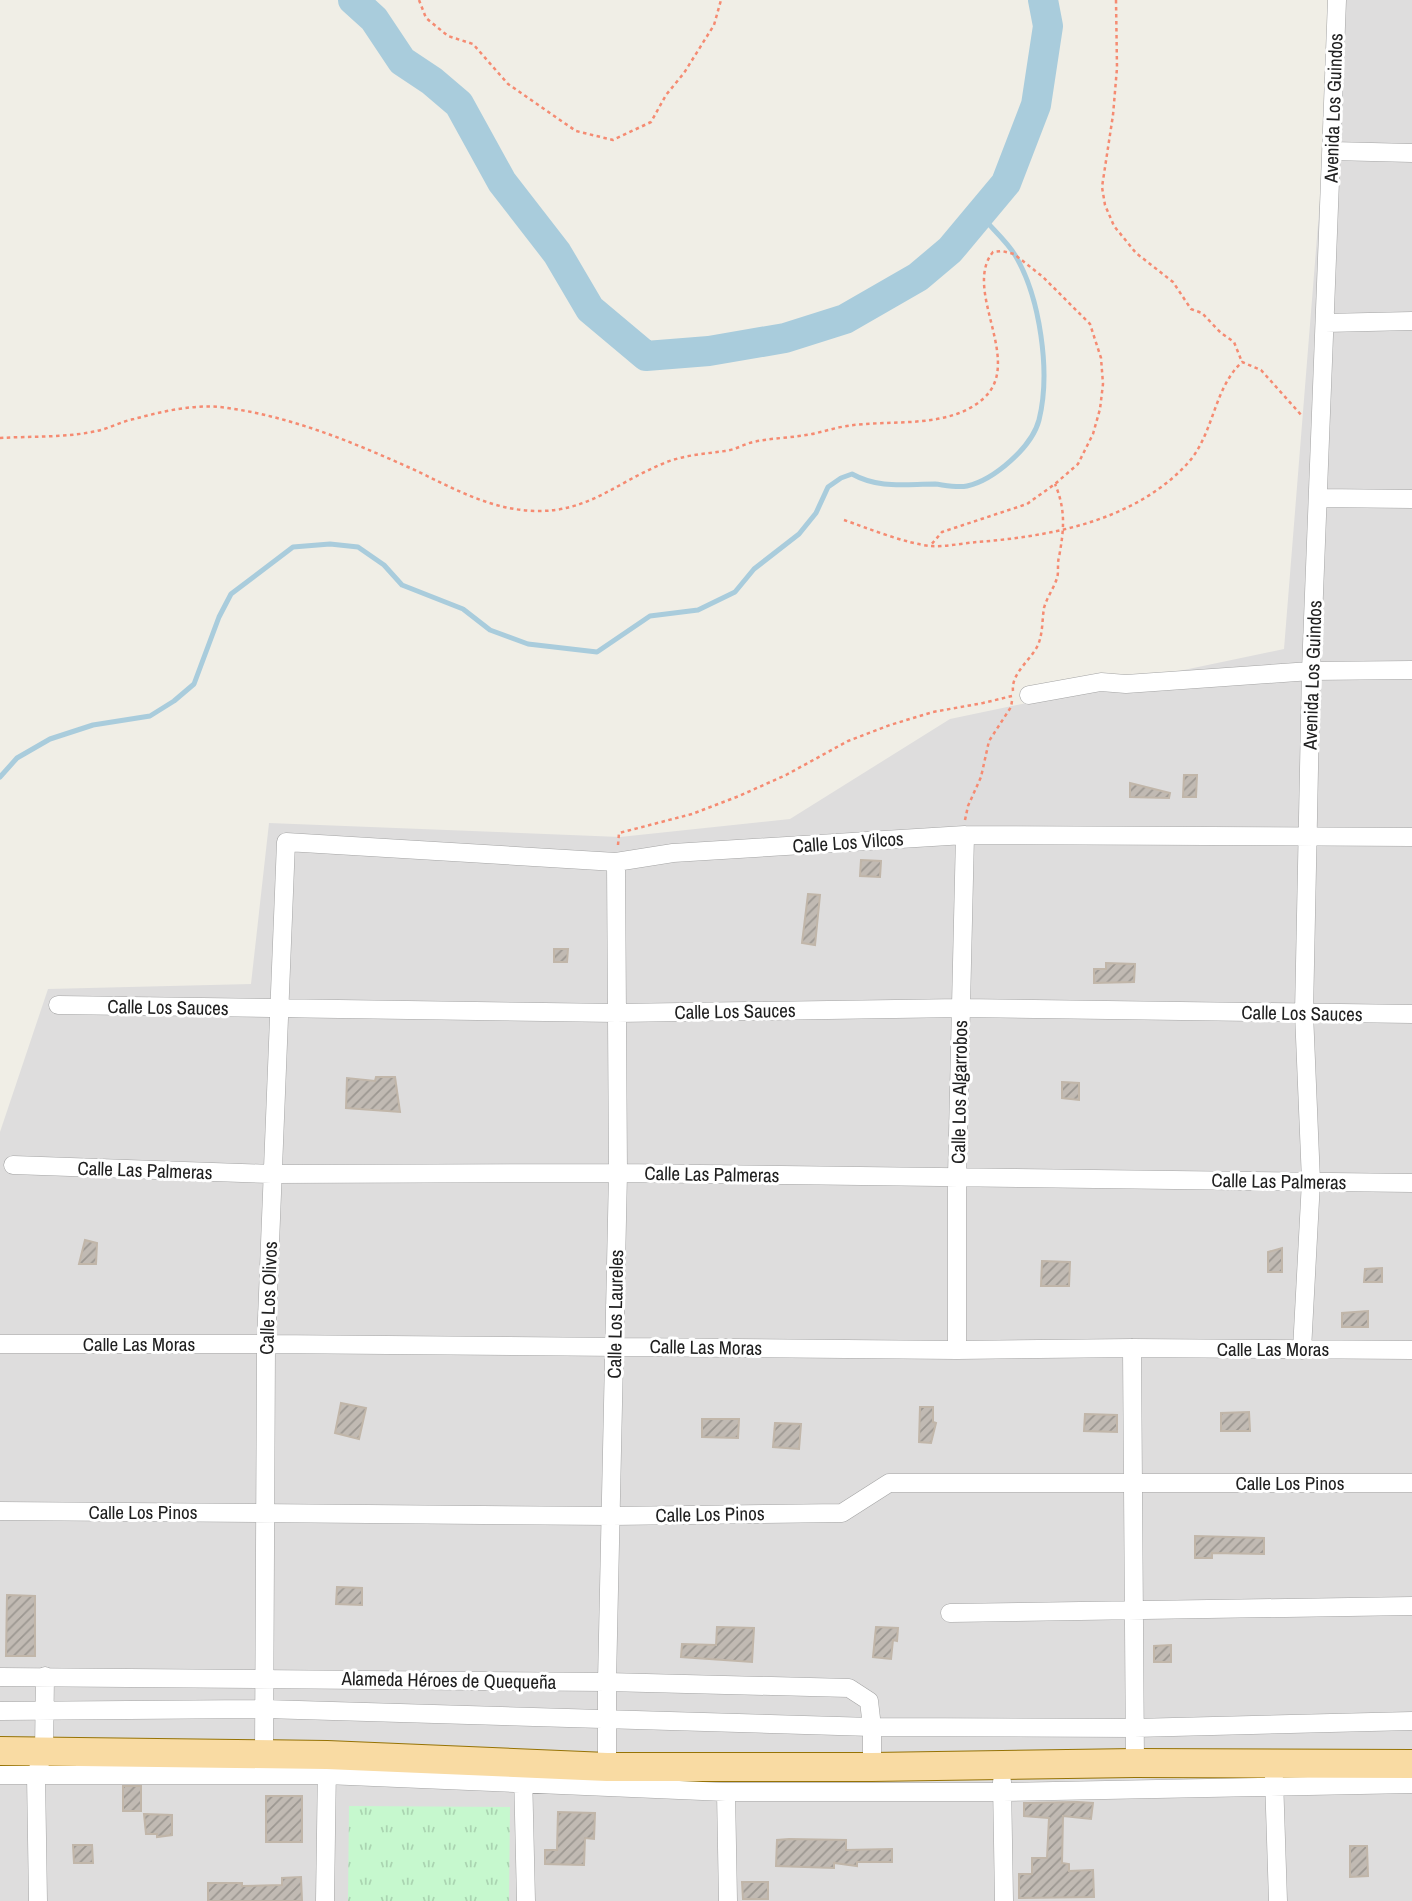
<svg xmlns="http://www.w3.org/2000/svg" width="1412" height="1901" font-family="'Archivo Narrow',sans-serif">
	<defs>
		<pattern id="park-tufts" width="24" height="20" patternUnits="userSpaceOnUse" patternTransform="scale(1.75)"><rect width="24" height="20" fill="#c6f8ce"/><path d="M3 7l-1-3M5 7V3M7 7l1-3M15 17l-1-3M17 17v-4M19 17l1-3" fill="none" stroke="#aad4b1"/></pattern>
		<pattern id="building-hatch" width="6" height="6" patternUnits="userSpaceOnUse" patternTransform="scale(1.75)"><rect width="6" height="6" fill="#c1bab3"/><path d="M-1 1l2-2M0 6l6-6M5 7l2-2" fill="none" stroke="#9c9791"/></pattern>
	</defs>
	<rect width="100%" height="100%" fill="#f0eee6"/>
	<path fill="#dedddd" d="M1336,0H1412V1901H0V1132L48,989L251,984L269,823L620,837L790,819L950,719L1284,649Z"/>
	<path fill="url(#park-tufts)" d="M349,1806L510,1807L509,1901H348Z"/>
	<g fill="none" stroke-linecap="round" stroke-linejoin="round">
		<path stroke="#a9ccdc" stroke-width="5" d="M0,777L17,758L50,739L93,725L150,716L174,701L194,684L219,617L231,594L293,547L330,544L358,547L384,565L402,585L463,609L490,630L528,644L597,652L650,616L698,610L735,592L754,569L799,534L816,513L828,487L841,478L852,474C879,489 905,484 935,484C944,485 957,488 967,486C994,480 1032,447 1039,420C1051,372 1040,297 1015,255C1006,240 991,228 980,214"/>
		<path stroke="#a9ccdc" stroke-width="30" d="M353,0L374,19L402,61L432,81L459,104L502,182L557,253L590,309L646,356L709,351L785,338L845,319L918,277L950,250L1006,183L1036,105L1048,26L1043,0"/>
	</g>
	<path fill="url(#building-hatch)" stroke="#c1b6a9" stroke-width="2" d="M1184,775H1197L1196,797H1183Z
		M1130,783L1170,793L1169,798L1130,797Z
		M861,860L881,861L880,877L860,876Z
		M808,894L820,895L815,945L802,943Z
		M554,949H568L567,962H554Z
		M1106,963L1135,964L1134,982L1094,983V969H1106Z
		M376,1077H395L400,1112L346,1108L347,1078L375,1081Z
		M1062,1082L1079,1083V1100L1062,1098Z
		M85,1240L97,1243L96,1264H79Z
		M1282,1248V1272H1268V1252Z
		M1042,1261L1070,1262L1069,1286H1041Z
		M1382,1268V1282H1364L1365,1269Z
		M1368,1311V1327H1342V1313Z
		M341,1403L366,1408L359,1439L335,1433Z
		M920,1407H933V1422L936,1423L931,1443L919,1442Z
		M1249,1412L1250,1431H1221V1413Z
		M1085,1414L1117,1415V1432L1084,1431Z
		M702,1419H739L738,1438L702,1437Z
		M775,1423L801,1424L799,1449L773,1447Z
		M1195,1536L1264,1538V1554L1212,1553V1558H1195Z
		M337,1587L362,1588V1605L336,1604Z
		M7,1595L35,1596V1656H6Z
		M717,1627L754,1628L752,1662L681,1657L682,1644L716,1645Z
		M876,1627L898,1628L897,1641L893,1640L891,1659L873,1657Z
		M1171,1645V1662H1154V1646Z
		M123,1786H141V1811H123Z
		M266,1796H302V1842H266Z
		M1077,1802L1093,1803L1091,1819L1063,1816L1062,1863L1069,1864V1871L1093,1870L1094,1897L1019,1898V1874H1032V1858H1047L1049,1818L1024,1816V1803Z
		M558,1812L595,1813L594,1839L585,1838L584,1865L545,1864V1850H557Z
		M144,1814L172,1815V1835L157,1837V1834H146Z
		M789,1839L846,1840V1850L892,1849V1862H857V1866L834,1863V1868L776,1866L777,1840Z
		M73,1845H92L93,1863H74Z
		M1350,1846H1367L1368,1876L1350,1877Z
		M301,1877L302,1901H208V1883H242V1886L282,1885V1878Z
		M742,1882H768V1899H743Z"/>
	<g fill="none" stroke-linecap="round" stroke-linejoin="round">
		<defs>
			<path id="street" d="M1332,151L1412,153
				M1325,323L1412,321
				M1319,498L1412,499
				M1029,695L1101,682L1126,684L1311,671L1412,670
				M58,1005L617,1013L961,1008L1412,1014
				M13,1165L272,1174L618,1173L1412,1183
				M0,1344H266L957,1350L1132,1348L1412,1350
				M1132,1348L1135,1763
				M957,1350V1177L965,835
				M1302,1350L1311,1181L1304,1013L1311,671L1337,0
				M0,1511L612,1516L842,1513L889,1483H1412
				M950,1613L1412,1606
				M0,1677L607,1682L849,1688L869,1701L872,1727V1767
				M0,1711L265,1709L872,1727L1134,1728L1412,1721
				M264,1754L266,1344L286,842L616,862L673,853L965,835L1412,837
				M607,1767V1682L618,1173L616,862
				M523,1772L526,1901
				M0,1775H326L726,1792H1003L1412,1784
				M1274,1778L1278,1901
				M1002,1782L1004,1901
				M726,1792L728,1901
				M38,1901L36,1775L44,1751L45,1676
				M325,1901L327,1765"/>
			<path id="primary" d="M0,1751L327,1755L607,1767H872L1135,1763L1412,1764"/>
		</defs>
		<use href="#street" stroke="#a4a4a4" stroke-width="19"/>
		<use href="#primary" stroke="#967305" stroke-width="30"/>
		<path stroke="#f58b72" stroke-width="2.5" stroke-dasharray="3.5 3.5" stroke-linecap="butt" d="M419,0L426,18L448,36L473,44L508,84L576,131L613,140L651,122L666,95L684,73L714,25L721,0
			M1116,0L1117,68L1113,115L1102,187L1105,205L1114,226L1136,253L1173,282L1191,309L1202,313L1221,333L1234,342L1242,362
			M0,438C31,436 70,438 101,430C112,427 123,421 134,419C164,411 197,403 228,408C291,417 350,441 408,467C450,486 488,510 536,511C588,512 616,483 662,464C682,455 704,454 725,451C735,450 744,444 753,442C771,438 789,438 806,435C820,433 833,428 847,426C890,419 949,430 984,398C1024,361 962,290 993,252L1002,251L1014,254L1043,277L1090,324L1101,358L1103,384L1100,409L1093,434L1078,464L1055,484L1027,504L942,532L930,546
			M844,520C867,528 907,544 931,546C946,547 963,543 978,542C1052,536 1134,521 1187,464C1214,435 1213,389 1242,362L1261,370L1303,417
			M1013,691C1011,673 1031,660 1038,645C1043,633 1042,620 1044,608C1047,597 1054,588 1057,578C1059,572 1057,564 1059,557C1064,530 1066,510 1055,484
			M965,820L968,806L981,777L989,741L1011,707L1012,701
			M618,845L619,833L692,814L739,796L786,775L848,741L890,725L933,712L983,703L1012,696"/>
		<use href="#street" stroke="#fff" stroke-width="18"/>
		<use href="#primary" stroke="#f9dba3" stroke-width="28"/>
	</g>
	<g text-anchor="middle" dominant-baseline="central" stroke-width="6" stroke-linejoin="round" paint-order="stroke">
		<g font-size="19" fill="#202020" stroke="#fff">
			<text transform="translate(1333 108) rotate(-88)">Avenida Los Guindos</text>
			<text transform="translate(1312 675) rotate(-88)">Avenida Los Guindos</text>
			<text transform="translate(848 842) rotate(-4)">Calle Los Vilcos</text>
			<text transform="translate(168 1007) rotate(1)">Calle Los Sauces</text>
			<text transform="translate(735 1011) rotate(-1)">Calle Los Sauces</text>
			<text transform="translate(1302 1013) rotate(1)">Calle Los Sauces</text>
			<text transform="translate(959 1092) rotate(-89)">Calle Los Algarrobos</text>
			<text transform="translate(145 1170) rotate(2)">Calle Las Palmeras</text>
			<text transform="translate(712 1174) rotate(1)">Calle Las Palmeras</text>
			<text transform="translate(1279 1181) rotate(1)">Calle Las Palmeras</text>
			<text transform="translate(268 1298) rotate(-88)">Calle Los Olivos</text>
			<text transform="translate(615 1314) rotate(-89)">Calle Los Laureles</text>
			<text x="139" y="1344">Calle Las Moras</text>
			<text transform="translate(706 1347) rotate(1)">Calle Las Moras</text>
			<text x="1273" y="1349">Calle Las Moras</text>
			<text x="1290" y="1483">Calle Los Pinos</text>
			<text x="143" y="1512">Calle Los Pinos</text>
			<text transform="translate(710 1514) rotate(-1)">Calle Los Pinos</text>
			<text transform="translate(449 1680) rotate(1)">Alameda Héroes de Quequeña</text>
		</g>
	</g>
</svg>
